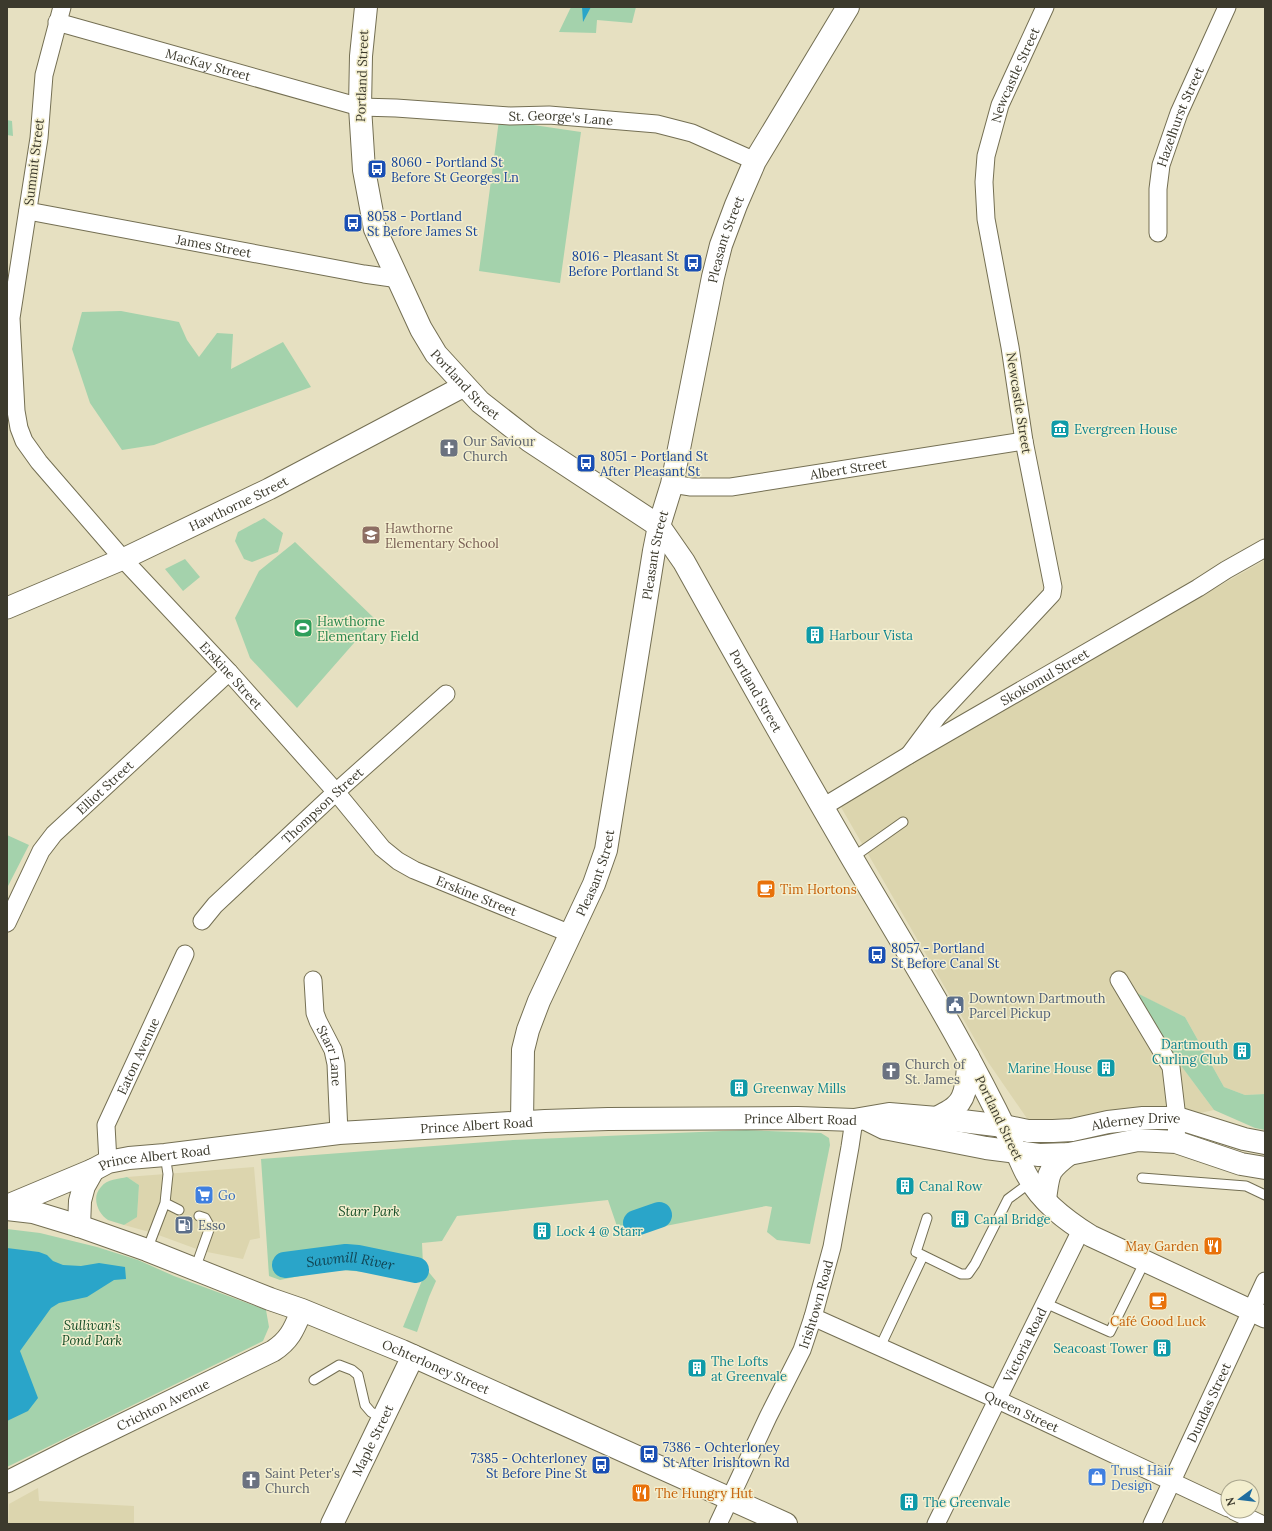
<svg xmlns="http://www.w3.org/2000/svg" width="1272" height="1531" font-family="Lora,serif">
	<rect width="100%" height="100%" fill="#e6e0c1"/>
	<path fill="#dcd5ae" d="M1265,560V1094L1245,1095L1224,1087L1185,1017L1122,986L1214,1110L1177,1118L1035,1130L988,1062L838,802Z
		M254,1167L260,1238L250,1240L243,1259L202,1251L153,1233L124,1225L137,1216L139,1185L127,1177Z
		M38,1488L39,1501L134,1506V1524H8L9,1504Z"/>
	<path fill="#a4d2ac" d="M571,7H636L632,23L597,20L596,33L559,32Z
		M7,120L12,121L13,136L7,135Z
		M499,120L581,132L560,283L479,271Z
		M121,311L179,322L187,340L199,357L217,333L233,334L231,369L283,342L311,387L154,445L122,450L90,403L72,349L82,312Z
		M264,518L283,533L278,552L252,562L244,559L235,541L238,532Z
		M295,542L375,619L297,708L250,658L235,618L259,571Z
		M185,559L200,577L183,591L165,569Z
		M7,835L29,845L7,888Z
		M1121,985L1185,1017L1224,1087L1245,1095L1265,1094V1130L1255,1128L1214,1110Z
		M746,1130L821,1133L829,1138L830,1145L810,1244L777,1240L767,1232L772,1207L766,1206L620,1235L608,1200L457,1216L442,1241L422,1243L423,1265L436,1281L429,1297L417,1332L403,1327L423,1278L334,1269L280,1280L269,1276L261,1159L513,1140Z
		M127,1177L139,1185L137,1217L124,1225C119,1223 113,1222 108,1220C98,1214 91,1197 101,1187C107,1179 119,1179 127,1177Z
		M7,1229L40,1233L97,1247L138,1260L174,1276L266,1310L269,1327L263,1341L7,1467Z"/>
	<path fill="#2aa5c9" d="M582,7H591L583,22Z
		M7,1248L39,1252L47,1255L53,1261L63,1265L81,1266L99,1263L125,1267L126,1279L114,1280L87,1297L59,1303L51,1308L20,1351L38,1398L28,1411L7,1421Z"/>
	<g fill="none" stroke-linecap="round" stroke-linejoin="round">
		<g stroke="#2aa5c9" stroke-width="26">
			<path d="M636,1223L659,1215"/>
			<path id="s1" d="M285,1265L346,1257L358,1258L416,1270"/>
		</g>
		<defs>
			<path id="service" d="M852,858L903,822
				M1142,1178L1246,1186L1265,1195
				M165,1203L179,1210
				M927,1218L916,1252L961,1274H968L975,1264L1008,1199L1031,1182
				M147,1250L165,1203L168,1174L165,1155
				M195,1269L210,1227L205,1218L199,1216
				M1045,1303L1110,1332L1145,1261
				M880,1347L923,1256
				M314,1380L339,1365L352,1370L358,1375L365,1405L371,1412L383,1419"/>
			<g id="minor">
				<path id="s2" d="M62,7L44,75L39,138L11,318L16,411L19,428L24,441L39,462L123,559L229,672L336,792L382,848L398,861L414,870L571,934"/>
				<path id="s3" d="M57,22L360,107L396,108L510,116L549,115L657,124L692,133L755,161"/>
				<path id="s4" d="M28,211L364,274L399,279"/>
				<path id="s5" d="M1158,233V189L1161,165L1179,113L1227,7"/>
				<path id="s6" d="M672,484L691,487H731L1024,441"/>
				<path id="s7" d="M909,755L938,716L1052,594L1053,587L1024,441L1010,347L986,219L984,182L986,156L1000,105L1045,7"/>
				<path id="s8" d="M823,807L909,755L1198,588L1226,570L1265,548"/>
				<path id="s9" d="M202,921L215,905L336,792L446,694"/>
				<path id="s10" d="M7,923L41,851L54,834L229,672"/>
				<path id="s11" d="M313,980L315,1013L318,1021L333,1050L336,1064L339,1133"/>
				<path d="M1119,980L1171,1067L1177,1118L1176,1142"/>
				<path id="s12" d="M108,1162L106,1125L185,954"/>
				<path id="s13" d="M813,1317L998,1400L1228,1508"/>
				<path d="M1234,1511L1261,1524"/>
				<path id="s14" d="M718,1524L768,1417L802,1350L813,1317L832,1247L850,1147L854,1120"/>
				<path id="s15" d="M936,1524L1081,1230"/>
				<path id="s16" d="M1152,1524L1265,1281"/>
			</g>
			<g id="tertiary">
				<path id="s17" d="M7,608L123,559L269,489L464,386"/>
				<path d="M1016,1152C1020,1160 1023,1169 1028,1177C1041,1202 1067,1221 1091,1236L1265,1317"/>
				<path id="s18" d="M7,1482L76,1447L273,1351C290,1340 294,1329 302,1310"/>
			</g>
			<g id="secondary">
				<path id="s19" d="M366,7L361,56L360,107L364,170L375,229L421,329L436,354L480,402L530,441L659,526L684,562C739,661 795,760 852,858C909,955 969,1050 1016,1152"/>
				<path d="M937,1118C943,1114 951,1111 956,1106C968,1096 968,1071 968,1057"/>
				<path d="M870,1121L884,1128L986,1148L1039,1155L1069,1154L1138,1140L1176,1142L1241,1164L1265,1168"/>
				<path id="s20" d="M522,1122L523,1050L528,1030L539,1001L594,884L606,850L654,551L659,526L672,484L713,277L721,245L736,205L755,161L848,7"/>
				<path d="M1045,1199C1049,1172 1047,1171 1069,1154"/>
				<path id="s21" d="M7,1206L93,1170L108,1162L129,1158L165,1155L339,1133L545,1121L608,1119L798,1118L854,1120L889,1114L937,1118L1004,1126L1028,1131H1053L1072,1130L1108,1122L1143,1118H1177L1244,1139L1265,1143"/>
				<path id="s22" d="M7,1209L33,1212L79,1226L147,1250L270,1299L302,1310L402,1351L786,1524"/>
				<path d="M79,1226L80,1201L84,1186L93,1170"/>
				<path id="s23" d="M332,1524L413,1356"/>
			</g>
		</defs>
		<use href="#service" stroke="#746f53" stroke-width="11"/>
		<use href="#minor" stroke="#746f53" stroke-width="19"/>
		<use href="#tertiary" stroke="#746f53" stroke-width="23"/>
		<use href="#secondary" stroke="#746f53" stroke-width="24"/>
		<use href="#service" stroke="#fff" stroke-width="9"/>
		<use href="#minor" stroke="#fff" stroke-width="17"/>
		<use href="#tertiary" stroke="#fff" stroke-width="21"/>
		<use href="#secondary" stroke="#fff" stroke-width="22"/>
	</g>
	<defs>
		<symbol id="bus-square" viewBox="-11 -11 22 22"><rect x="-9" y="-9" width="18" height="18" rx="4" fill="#1a4fb4" stroke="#f3eece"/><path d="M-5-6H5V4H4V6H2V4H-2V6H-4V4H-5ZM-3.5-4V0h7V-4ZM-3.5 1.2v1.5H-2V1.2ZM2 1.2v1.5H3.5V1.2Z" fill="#fff"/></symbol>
		<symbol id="museum-square" viewBox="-11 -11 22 22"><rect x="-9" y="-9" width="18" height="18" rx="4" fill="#0f9aa8" stroke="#f3eece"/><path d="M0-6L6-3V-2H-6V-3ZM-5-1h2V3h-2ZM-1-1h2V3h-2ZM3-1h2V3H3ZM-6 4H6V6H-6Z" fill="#fff"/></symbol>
		<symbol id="church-square" viewBox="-11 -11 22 22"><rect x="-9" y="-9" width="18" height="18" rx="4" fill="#6b7280" stroke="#f3eece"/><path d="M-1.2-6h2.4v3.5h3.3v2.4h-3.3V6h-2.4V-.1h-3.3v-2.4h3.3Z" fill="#fff"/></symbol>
		<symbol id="school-square" viewBox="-11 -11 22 22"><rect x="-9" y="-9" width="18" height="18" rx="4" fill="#8d6e63" stroke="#f3eece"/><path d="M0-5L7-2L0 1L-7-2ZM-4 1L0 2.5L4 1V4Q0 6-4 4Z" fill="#fff"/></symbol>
		<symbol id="stadium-square" viewBox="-11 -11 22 22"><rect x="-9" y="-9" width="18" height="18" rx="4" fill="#2e9e5b" stroke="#f3eece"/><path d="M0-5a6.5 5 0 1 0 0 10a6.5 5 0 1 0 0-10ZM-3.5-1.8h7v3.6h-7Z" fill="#fff"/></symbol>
		<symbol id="building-square" viewBox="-11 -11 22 22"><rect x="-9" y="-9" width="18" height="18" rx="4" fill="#0f9aa8" stroke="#f3eece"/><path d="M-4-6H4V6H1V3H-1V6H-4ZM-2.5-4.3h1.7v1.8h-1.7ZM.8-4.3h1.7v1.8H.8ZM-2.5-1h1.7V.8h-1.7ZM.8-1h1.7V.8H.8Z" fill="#fff"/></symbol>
		<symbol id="cafe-square" viewBox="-11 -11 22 22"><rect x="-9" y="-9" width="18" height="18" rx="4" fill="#e8710a" stroke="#f3eece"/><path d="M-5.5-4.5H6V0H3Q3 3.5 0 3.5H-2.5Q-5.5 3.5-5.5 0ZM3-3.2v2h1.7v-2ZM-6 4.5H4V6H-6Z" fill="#fff"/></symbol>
		<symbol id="civic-square" viewBox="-11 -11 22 22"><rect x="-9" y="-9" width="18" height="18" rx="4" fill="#5c6f8a" stroke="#f3eece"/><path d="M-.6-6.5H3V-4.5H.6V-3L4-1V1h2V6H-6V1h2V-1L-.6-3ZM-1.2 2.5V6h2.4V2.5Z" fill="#fff"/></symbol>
		<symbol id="supermarket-square" viewBox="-11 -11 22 22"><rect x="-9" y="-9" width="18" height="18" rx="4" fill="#3f7fe0" stroke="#f3eece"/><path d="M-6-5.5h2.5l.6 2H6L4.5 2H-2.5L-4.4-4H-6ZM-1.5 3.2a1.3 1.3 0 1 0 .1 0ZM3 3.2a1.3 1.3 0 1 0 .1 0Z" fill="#fff"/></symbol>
		<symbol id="fuel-square" viewBox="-11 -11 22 22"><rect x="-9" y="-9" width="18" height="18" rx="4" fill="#5c6f8a" stroke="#f3eece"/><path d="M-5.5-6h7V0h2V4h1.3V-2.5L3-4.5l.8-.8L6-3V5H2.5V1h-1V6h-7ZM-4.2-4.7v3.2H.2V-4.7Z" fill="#fff"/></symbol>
		<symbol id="restaurant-square" viewBox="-11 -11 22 22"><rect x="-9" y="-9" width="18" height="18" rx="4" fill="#e8710a" stroke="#f3eece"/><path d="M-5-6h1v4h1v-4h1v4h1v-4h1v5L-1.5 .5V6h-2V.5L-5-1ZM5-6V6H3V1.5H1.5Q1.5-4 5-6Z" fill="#fff"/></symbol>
		<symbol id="shop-square" viewBox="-11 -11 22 22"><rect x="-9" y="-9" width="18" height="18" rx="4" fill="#3f7fe0" stroke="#f3eece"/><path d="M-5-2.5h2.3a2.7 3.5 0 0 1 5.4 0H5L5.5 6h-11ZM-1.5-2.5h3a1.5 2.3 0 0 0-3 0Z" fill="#fff"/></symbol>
	</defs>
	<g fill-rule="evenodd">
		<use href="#bus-square" x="366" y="158" width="22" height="22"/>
		<use href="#bus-square" x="342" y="212" width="22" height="22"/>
		<use href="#bus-square" x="682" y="252" width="22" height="22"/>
		<use href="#museum-square" x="1049" y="418" width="22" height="22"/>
		<use href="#church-square" x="438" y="437" width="22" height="22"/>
		<use href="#bus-square" x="575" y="452" width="22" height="22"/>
		<use href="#school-square" x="360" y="524" width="22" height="22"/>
		<use href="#stadium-square" x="292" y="617" width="22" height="22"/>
		<use href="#building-square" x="804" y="624" width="22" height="22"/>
		<use href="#cafe-square" x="755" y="878" width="22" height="22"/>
		<use href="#bus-square" x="866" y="944" width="22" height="22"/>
		<use href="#civic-square" x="944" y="994" width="22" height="22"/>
		<use href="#building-square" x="1231" y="1040" width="22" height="22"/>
		<use href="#building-square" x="1095" y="1057" width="22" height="22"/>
		<use href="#church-square" x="880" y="1060" width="22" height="22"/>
		<use href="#building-square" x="728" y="1077" width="22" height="22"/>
		<use href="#building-square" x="894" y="1175" width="22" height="22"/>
		<use href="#supermarket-square" x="193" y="1184" width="22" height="22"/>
		<use href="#building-square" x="949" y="1208" width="22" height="22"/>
		<use href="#fuel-square" x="173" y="1214" width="22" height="22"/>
		<use href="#building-square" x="531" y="1220" width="22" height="22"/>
		<use href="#restaurant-square" x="1202" y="1235" width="22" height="22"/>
		<use href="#cafe-square" x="1147" y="1290" width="22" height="22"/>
		<use href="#building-square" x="1151" y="1337" width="22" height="22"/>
		<use href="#building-square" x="686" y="1357" width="22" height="22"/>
		<use href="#bus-square" x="638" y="1443" width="22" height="22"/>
		<use href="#bus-square" x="590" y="1454" width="22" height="22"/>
		<use href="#shop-square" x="1086" y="1466" width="22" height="22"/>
		<use href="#church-square" x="240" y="1469" width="22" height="22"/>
		<use href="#restaurant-square" x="630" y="1482" width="22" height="22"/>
		<use href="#building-square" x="898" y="1491" width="22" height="22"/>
	</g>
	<g text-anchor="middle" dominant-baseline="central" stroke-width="3" stroke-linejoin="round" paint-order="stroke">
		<g font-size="13" fill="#3c3a2d" stroke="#f3eece">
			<text stroke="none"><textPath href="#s3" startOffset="157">MacKay Street</textPath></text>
			<text stroke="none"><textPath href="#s7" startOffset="746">Newcastle Street</textPath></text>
			<text transform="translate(362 76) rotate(-88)">Portland Street</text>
			<text stroke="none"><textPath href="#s5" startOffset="120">Hazelhurst Street</textPath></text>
			<text stroke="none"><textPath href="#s3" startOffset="516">St. George's Lane</textPath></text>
			<text transform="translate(34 162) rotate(-83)">Summit Street</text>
			<text stroke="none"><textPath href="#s20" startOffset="912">Pleasant Street</textPath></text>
			<text stroke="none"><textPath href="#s4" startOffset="189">James Street</textPath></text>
			<text stroke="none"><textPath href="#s19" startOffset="405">Portland Street</textPath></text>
			<text transform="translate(1019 403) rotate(81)">Newcastle Street</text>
			<text stroke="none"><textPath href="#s6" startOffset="178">Albert Street</textPath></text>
			<text stroke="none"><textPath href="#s17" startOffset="254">Hawthorne Street</textPath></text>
			<text stroke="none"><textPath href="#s20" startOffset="588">Pleasant Street</textPath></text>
			<text stroke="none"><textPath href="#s2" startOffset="753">Erskine Street</textPath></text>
			<text stroke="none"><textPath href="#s8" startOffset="257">Skokomul Street</textPath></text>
			<text stroke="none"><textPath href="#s19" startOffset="837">Portland Street</textPath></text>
			<text stroke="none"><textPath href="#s10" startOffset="170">Elliot Street</textPath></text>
			<text stroke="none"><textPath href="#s9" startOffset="167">Thompson Street</textPath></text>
			<text stroke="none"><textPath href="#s20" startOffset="264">Pleasant Street</textPath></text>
			<text stroke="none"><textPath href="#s2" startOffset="1089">Erskine Street</textPath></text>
			<text stroke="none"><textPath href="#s12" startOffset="113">Eaton Avenue</textPath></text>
			<text stroke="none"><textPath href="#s11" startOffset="79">Starr Lane</textPath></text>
			<text transform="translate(999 1118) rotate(64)">Portland Street</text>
			<text stroke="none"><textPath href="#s21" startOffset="805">Prince Albert Road</textPath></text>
			<text stroke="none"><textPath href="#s21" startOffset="1143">Alderney Drive</textPath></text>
			<text stroke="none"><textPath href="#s21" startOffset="481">Prince Albert Road</textPath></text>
			<text stroke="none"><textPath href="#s21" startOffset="157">Prince Albert Road</textPath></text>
			<text stroke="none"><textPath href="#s14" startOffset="241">Irishtown Road</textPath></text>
			<text stroke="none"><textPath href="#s15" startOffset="200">Victoria Road</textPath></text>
			<text stroke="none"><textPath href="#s22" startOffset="458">Ochterloney Street</textPath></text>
			<text stroke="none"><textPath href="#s16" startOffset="134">Dundas Street</textPath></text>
			<text stroke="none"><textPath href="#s18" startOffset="174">Crichton Avenue</textPath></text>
			<text stroke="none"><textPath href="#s13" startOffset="229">Queen Street</textPath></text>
			<text stroke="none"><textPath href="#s23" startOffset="93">Maple Street</textPath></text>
		</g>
		<g font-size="13" fill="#164399" stroke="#f3eece" text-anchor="start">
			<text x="391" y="162">8060 - Portland St<tspan x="391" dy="15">Before St Georges Ln</tspan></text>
			<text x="367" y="216">8058 - Portland<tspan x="367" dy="15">St Before James St</tspan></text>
			<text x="679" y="256" text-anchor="end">8016 - Pleasant St<tspan x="679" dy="15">Before Portland St</tspan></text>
			<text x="600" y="456">8051 - Portland St<tspan x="600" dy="15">After Pleasant St</tspan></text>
			<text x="891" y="948">8057 - Portland<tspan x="891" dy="15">St Before Canal St</tspan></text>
			<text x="663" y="1447">7386 - Ochterloney<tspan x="663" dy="15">St After Irishtown Rd</tspan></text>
			<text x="587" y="1458" text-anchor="end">7385 - Ochterloney<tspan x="587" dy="15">St Before Pine St</tspan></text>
		</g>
		<g font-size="13" fill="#0d838f" stroke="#f3eece" text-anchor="start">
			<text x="1074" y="429">Evergreen House</text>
			<text x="829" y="635">Harbour Vista</text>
			<text x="1228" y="1044" text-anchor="end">Dartmouth<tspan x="1228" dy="15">Curling Club</tspan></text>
			<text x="1092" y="1068" text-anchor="end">Marine House</text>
			<text x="753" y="1088">Greenway Mills</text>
			<text x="919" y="1186">Canal Row</text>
			<text x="974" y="1219">Canal Bridge</text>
			<text x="556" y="1231">Lock 4 @ Starr</text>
			<text x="1148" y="1348" text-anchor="end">Seacoast Tower</text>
			<text x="711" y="1361">The Lofts<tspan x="711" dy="15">at Greenvale</tspan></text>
			<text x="923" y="1502">The Greenvale</text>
		</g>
		<g font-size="13" fill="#5b616d" stroke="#f3eece" text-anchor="start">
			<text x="463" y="441">Our Saviour<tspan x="463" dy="15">Church</tspan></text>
			<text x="905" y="1064">Church of<tspan x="905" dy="15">St. James</tspan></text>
			<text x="265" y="1473">Saint Peter's<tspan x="265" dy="15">Church</tspan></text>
		</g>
		<g font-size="13" fill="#785e54" stroke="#f3eece" text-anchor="start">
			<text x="385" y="528">Hawthorne<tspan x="385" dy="15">Elementary School</tspan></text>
		</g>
		<g font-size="13" fill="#27864d" stroke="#f3eece" text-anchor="start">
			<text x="317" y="621">Hawthorne<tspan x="317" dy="15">Elementary Field</tspan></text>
		</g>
		<g font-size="13" fill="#c56008" stroke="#f3eece" text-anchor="start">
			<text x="780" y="889">Tim Hortons</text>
			<text x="1199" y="1246" text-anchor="end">May Garden</text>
			<text x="1158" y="1321" text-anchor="middle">Café Good Luck</text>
			<text x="655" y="1493">The Hungry Hut</text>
		</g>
		<g font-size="13" fill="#4e5e75" stroke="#f3eece" text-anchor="start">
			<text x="969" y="998">Downtown Dartmouth<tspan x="969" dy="15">Parcel Pickup</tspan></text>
			<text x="198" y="1225">Esso</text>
		</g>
		<g font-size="13" fill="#366cbe" stroke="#f3eece" text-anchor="start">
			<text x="218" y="1195">Go</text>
			<text x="1111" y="1470">Trust Hair<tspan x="1111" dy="15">Design</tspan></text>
		</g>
		<g font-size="13" font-style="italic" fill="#134b25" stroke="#f3eece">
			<text x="369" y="1211">Starr Park</text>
			<text x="92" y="1325">Sullivan's<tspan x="92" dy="15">Pond Park</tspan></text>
		</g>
		<g font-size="14" font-style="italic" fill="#114453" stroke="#f3eece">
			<text stroke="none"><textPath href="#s1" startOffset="66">Sawmill River</textPath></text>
		</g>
	</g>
	<rect width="1272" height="1531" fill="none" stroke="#3c3a2d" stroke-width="16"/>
	<g transform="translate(1240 1499) rotate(255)"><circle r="19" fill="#f3eece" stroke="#aaa68e"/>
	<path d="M0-3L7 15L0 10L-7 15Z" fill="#1f6d9f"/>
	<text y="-6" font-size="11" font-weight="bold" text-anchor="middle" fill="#3c3a2d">N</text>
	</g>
</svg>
